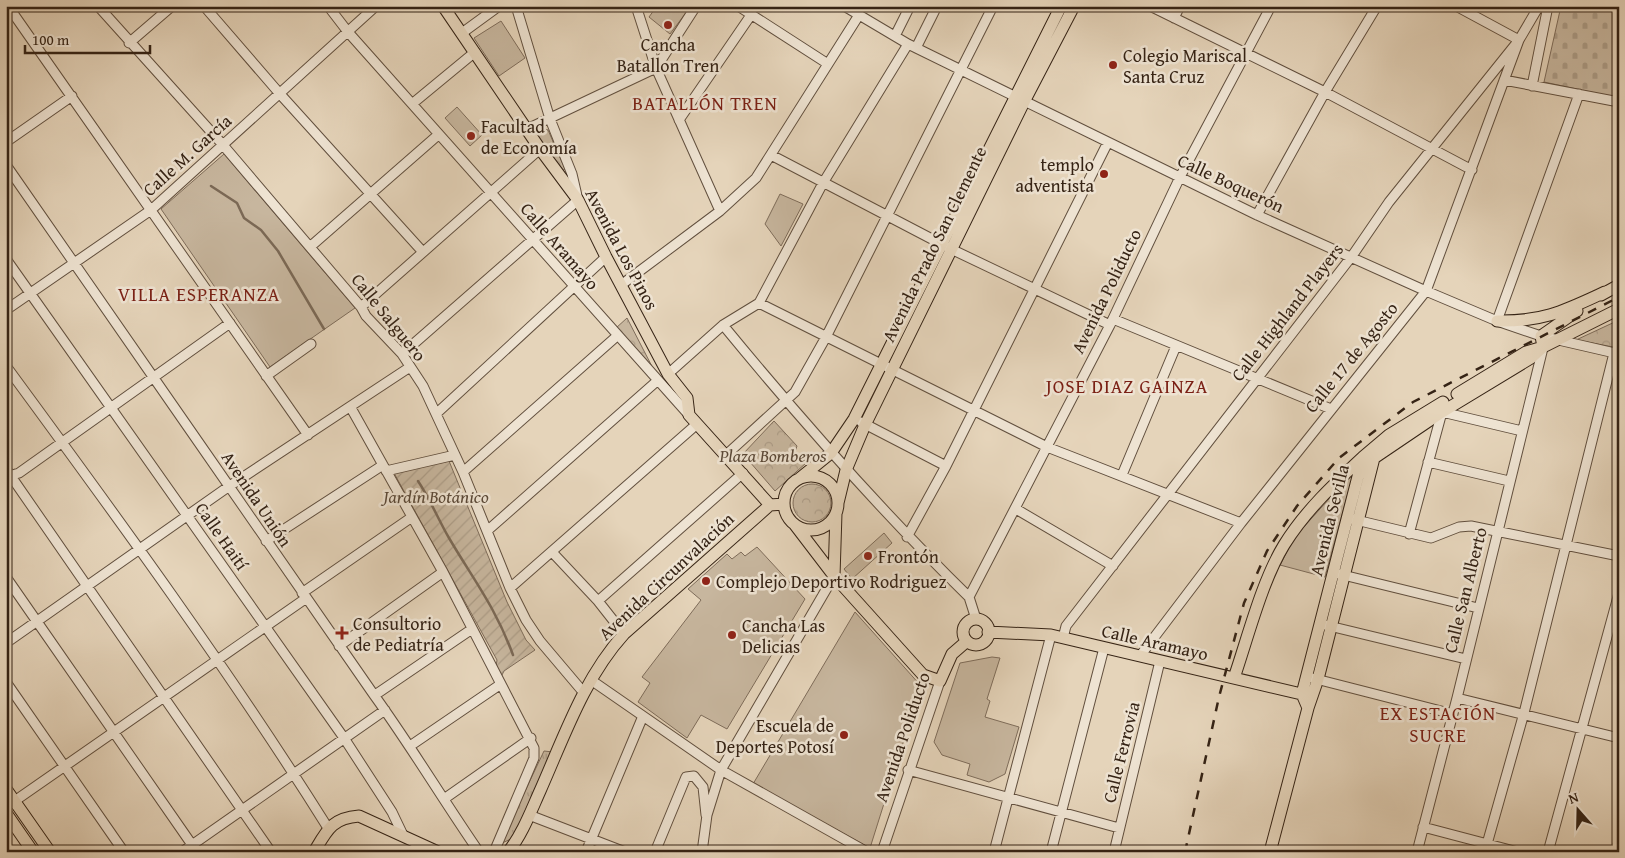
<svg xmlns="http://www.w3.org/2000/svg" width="1625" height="858" font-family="'Gentium Book Plus',serif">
	<defs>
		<pattern id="grass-tufts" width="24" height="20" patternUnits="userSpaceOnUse" patternTransform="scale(1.25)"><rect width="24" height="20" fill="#c7b69e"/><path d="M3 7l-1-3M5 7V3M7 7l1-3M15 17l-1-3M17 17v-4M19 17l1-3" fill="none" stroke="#ac9c87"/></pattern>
		<pattern id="forest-crowns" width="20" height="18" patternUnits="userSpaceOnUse" patternTransform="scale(1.25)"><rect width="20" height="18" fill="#c7b69e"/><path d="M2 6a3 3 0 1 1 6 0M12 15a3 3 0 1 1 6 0" fill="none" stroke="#ac9c87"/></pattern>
		<pattern id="cemetery-stones" width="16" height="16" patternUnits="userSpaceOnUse" patternTransform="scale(1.25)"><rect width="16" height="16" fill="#c7b69e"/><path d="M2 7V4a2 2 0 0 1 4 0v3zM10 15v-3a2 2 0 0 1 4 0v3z" fill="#ac9c87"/></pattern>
		<pattern id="garden-furrows" width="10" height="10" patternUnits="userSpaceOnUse" patternTransform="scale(1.25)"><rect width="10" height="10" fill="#c7b69e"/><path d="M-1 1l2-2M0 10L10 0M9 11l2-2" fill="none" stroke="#ac9c87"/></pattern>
	</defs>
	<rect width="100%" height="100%" fill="#e5d4ba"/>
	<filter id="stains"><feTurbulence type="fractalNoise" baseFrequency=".004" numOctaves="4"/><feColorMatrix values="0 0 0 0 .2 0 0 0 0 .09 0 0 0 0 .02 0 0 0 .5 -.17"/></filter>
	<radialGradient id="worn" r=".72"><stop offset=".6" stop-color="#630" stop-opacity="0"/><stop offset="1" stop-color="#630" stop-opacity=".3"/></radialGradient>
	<path fill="url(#grass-tufts)" stroke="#7e6c5a" d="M544,751L553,752L513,838L500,844Z"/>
	<path fill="url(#forest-crowns)" stroke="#7e6c5a" d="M539,127L548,130L565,169L562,171L534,131Z
		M627,318L659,380L616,328Z
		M1619,320V348L1576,340Z
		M774,421L797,446L795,452L806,463L775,491L743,454Z
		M793 503a19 19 0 1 1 38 0a19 19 0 1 1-38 0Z"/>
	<path fill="url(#cemetery-stones)" stroke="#7e6c5a" d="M1561,6H1619V98L1544,82Z"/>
	<path fill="url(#garden-furrows)" stroke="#7e6c5a" d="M449,461L507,602L526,640L535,650L504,671L501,677L496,667L497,660L394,473Z"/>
	<path fill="#c7b69e" stroke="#7e6c5a" d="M657,6H691L670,34L649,17Z
		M501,21L525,58L499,76L474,38Z
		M457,107L482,135L470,146L445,118Z
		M224,154L355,308L270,367L161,209Z
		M780,194L803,204L781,246L765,224Z
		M1354,471L1325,577L1280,565L1294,538Z
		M884,533L892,543L852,579L844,569Z
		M757,547L805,599L727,729L701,715L687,738L638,702L650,683L642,677L701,600L688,589L727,554L732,559L741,552L745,556Z
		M855,612L921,686L870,848L753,784Z
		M992,657L1000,658L987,699L990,701L985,717L1019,727L1005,774L989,782L967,775L970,764L942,755L934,742L960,663Z"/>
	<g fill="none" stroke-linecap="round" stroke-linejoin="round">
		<path stroke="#7b6956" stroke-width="2.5" d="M211,186L237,203L244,218L261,230L278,251L324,329
			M418,481C430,499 438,519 449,538C473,579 496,608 513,655"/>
		<defs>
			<path id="minor" d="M8,6L308,435
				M98,6L223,145L361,307L366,316L402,354L423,386L463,472L510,588L526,620L540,641L584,693
				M204,6L280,94L422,251
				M328,6L348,32L689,415
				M636,6L656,68L720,211
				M738,6L828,64
				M844,6L908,44L1108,142L1257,215L1426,291L1497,321L1541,336L1619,354
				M1150,6L1325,92L1472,170
				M1174,18L1180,6
				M462,33L499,6
				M895,36L910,6
				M129,43L172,6
				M916,48L937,6
				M1504,80L1619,102
				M1532,86L1548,6
				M412,104L475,52
				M679,120L751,15
				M527,129L656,68L696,6
				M6,142L72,96
				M771,155L951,249L1110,325
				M6,165C129,341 251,519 374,695C411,746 443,800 479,852
				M1257,215L1325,92L1377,6
				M311,246L438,135
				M6,259L344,738L392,812L403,835
				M621,285L720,211L756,178L859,15
				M759,303L1047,447L1241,523
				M361,307L540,149
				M6,310L151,210L376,6
				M1113,319L1331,409
				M1497,321L1579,94
				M723,325C801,420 881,511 969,597
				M402,354L578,200L572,174L550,119L516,6
				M6,366C117,517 229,670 328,828
				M668,374L723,325L759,303L823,183L908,44
				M266,376L311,344
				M351,408L443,572L534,748V758L494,852
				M437,413L606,257
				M861,422L946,466
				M726,455L795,392L826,337L993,6
				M1428,462L1509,481
				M6,469L271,852
				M386,471L455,455
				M463,472L617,336
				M1122,475L1176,346
				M6,477L19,473L230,323
				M1016,509L1113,566
				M1352,519L1431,538L1459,527L1471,526L1619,556
				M487,531L657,381
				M1409,534L1442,412L1522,431
				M907,537L946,466L1108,142
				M266,541L383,465
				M552,552L598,601L624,634
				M1339,574L1478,608
				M6,577L197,852
				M510,588L697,424
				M302,593L412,517
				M598,601L743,473
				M976,619L969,597L1110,325L1180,177L1271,6
				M1325,625L1466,659
				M1063,638L1066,626L1352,256L1389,202L1519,40L1539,6
				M6,643L228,487L410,367
				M339,646L443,572
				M1140,656L1241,523L1426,291L1519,40L1456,6
				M1312,678L1453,714
				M591,680L721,770L867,852
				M6,682L124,852
				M375,695L472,629
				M1457,698L1619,738
				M410,746L501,684
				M908,770L1119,828
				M444,799L531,738
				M6,807L305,599
				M529,815L625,852
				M1423,827L1518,852
				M1487,844L1524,713L1614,353
				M182,852L385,710
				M586,852L643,716
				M655,852L686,777L694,776L703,787L706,815
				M702,852L707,815L721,770L834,576
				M882,852L940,681
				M994,852L1051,635
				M1051,852L1104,648
				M1114,852L1160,661
				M1417,852L1457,698L1543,348
				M1548,852L1619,593
				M1616,852L1619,841"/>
			<path id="major" d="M443,6L540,149L578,200L606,257L668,374L687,398L689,415L770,505
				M1601,295L1619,285
				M1497,321C1543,322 1564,311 1605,292
				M1543,347L1541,336L1577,311
				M1457,394L1526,352L1543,347L1619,309
				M784 503a27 27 0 1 1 54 0a27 27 0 1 1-54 0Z
				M800,478L831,453L854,419L1061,6
				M838,503L846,470L865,425L1025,100L1074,6
				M795,525L834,576L923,675L940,681L952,654L967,641
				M834,576L836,513
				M963 632a13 13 0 1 1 26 0a13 13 0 1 1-26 0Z
				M988,632L1051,635L1310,696
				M1234,678C1248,637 1262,581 1284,545C1305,511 1334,484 1363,457
				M1308,708L1302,694L1363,457L1389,435L1443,402
				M6,789L50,852
				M6,813L33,852
				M314,852C327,830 332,818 359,816L438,852
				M508,852C522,835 531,811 540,791C564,737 584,678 624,634L770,505L784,504
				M1270,852L1308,708L1318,679L1374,458L1442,412L1531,358L1543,347"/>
		</defs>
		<use href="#minor" stroke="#614f3e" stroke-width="11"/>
		<use href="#major" stroke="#352315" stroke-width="13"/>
		<use href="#minor" stroke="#eee3d2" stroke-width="9"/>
		<use href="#major" stroke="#e5d4ba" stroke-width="11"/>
		<path stroke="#352315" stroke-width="2.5" stroke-dasharray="9 9" stroke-linecap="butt" d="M1185,852L1219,697L1244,603L1267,551L1297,506L1339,458L1413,402L1619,297"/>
	</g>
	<g fill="#8f2418" stroke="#eee3d2" stroke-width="2">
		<circle cx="668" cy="25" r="5"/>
		<circle cx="1113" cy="65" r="5"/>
		<circle cx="471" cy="136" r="5"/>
		<circle cx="1104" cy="174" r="5"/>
		<circle cx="868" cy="556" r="5"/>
		<circle cx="706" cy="581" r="5"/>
		<path d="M339.5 625.5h5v5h5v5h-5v5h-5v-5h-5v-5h5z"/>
		<circle cx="732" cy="635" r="5"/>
		<circle cx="844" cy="735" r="5"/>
	</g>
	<g text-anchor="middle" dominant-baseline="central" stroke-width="5" stroke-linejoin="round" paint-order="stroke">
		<g font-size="18" fill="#352315" stroke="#eee3d2" text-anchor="start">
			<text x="668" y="44" text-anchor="middle">Cancha<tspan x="668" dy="21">Batallon Tren</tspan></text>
			<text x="1123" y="55">Colegio Mariscal<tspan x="1123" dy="21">Santa Cruz</tspan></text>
			<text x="481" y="126">Facultad<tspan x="481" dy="21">de Economía</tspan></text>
			<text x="1094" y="164" text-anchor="end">templo<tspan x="1094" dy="21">adventista</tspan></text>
			<text x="878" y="556">Frontón</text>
			<text x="716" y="581">Complejo Deportivo Rodriguez</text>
			<text x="353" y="623">Consultorio<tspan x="353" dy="21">de Pediatría</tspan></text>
			<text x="742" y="625">Cancha Las<tspan x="742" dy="21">Delicias</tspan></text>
			<text x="834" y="725" text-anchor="end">Escuela de<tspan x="834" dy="21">Deportes Potosí</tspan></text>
		</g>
		<g font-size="18" fill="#352315" stroke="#eee3d2">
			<text transform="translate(187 155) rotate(-42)">Calle M. García</text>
			<text transform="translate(1231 183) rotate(25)">Calle Boquerón</text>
			<text transform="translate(934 244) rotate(-64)">Avenida Prado San Clemente</text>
			<text transform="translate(560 246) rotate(49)">Calle Aramayo</text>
			<text transform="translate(622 249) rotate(62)">Avenida Los Pinos</text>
			<text transform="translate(1106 291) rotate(-64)">Avenida Poliducto</text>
			<text transform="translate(1287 312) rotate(-52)">Calle Highland Players</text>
			<text transform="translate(389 317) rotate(51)">Calle Salguero</text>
			<text transform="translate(1351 357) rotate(-51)">Calle 17 de Agosto</text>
			<text transform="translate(257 499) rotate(56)">Avenida Unión</text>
			<text transform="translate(1329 520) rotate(-76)">Avenida Sevilla</text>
			<text transform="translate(222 536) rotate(55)">Calle Haití</text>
			<text transform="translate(666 576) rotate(-43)">Avenida Circunvalación</text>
			<text transform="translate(1465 590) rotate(-76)">Calle San Alberto</text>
			<text transform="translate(1155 642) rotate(13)">Calle Aramayo</text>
			<text transform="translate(902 737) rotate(-71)">Avenida Poliducto</text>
			<text transform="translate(1121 752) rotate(-76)">Calle Ferrovia</text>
		</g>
		<g font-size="18" font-style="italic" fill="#5a4837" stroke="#eee3d2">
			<text x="773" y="455">Plaza Bomberos</text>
			<text x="436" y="496">Jardín Botánico</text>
		</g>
		<g font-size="19" letter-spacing="1" fill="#7a1f14" stroke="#eee3d2">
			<text x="705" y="103">BATALLÓN TREN</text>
			<text x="199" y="294">VILLA ESPERANZA</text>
			<text x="1127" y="386">JOSE DIAZ GAINZA</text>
			<text x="1438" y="713">EX ESTACIÓN<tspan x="1438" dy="22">SUCRE</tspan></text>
		</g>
	</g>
	<rect width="1625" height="858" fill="none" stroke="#e5d4ba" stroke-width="25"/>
	<rect x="8" y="8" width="1610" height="843" fill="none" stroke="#352315" stroke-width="2.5"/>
	<rect x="12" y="12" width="1600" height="833" fill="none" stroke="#352315"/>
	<g transform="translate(1578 810) rotate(340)" stroke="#eee3d2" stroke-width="4" paint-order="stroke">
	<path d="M0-4L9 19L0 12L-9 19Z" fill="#352315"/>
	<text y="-8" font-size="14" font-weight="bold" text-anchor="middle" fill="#352315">N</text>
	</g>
	<path d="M25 45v8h125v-8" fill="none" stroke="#352315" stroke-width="2.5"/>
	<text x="32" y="45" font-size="15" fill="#352315" stroke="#eee3d2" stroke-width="4" paint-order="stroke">100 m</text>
	<rect width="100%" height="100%" filter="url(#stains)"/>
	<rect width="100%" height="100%" fill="url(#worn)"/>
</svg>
